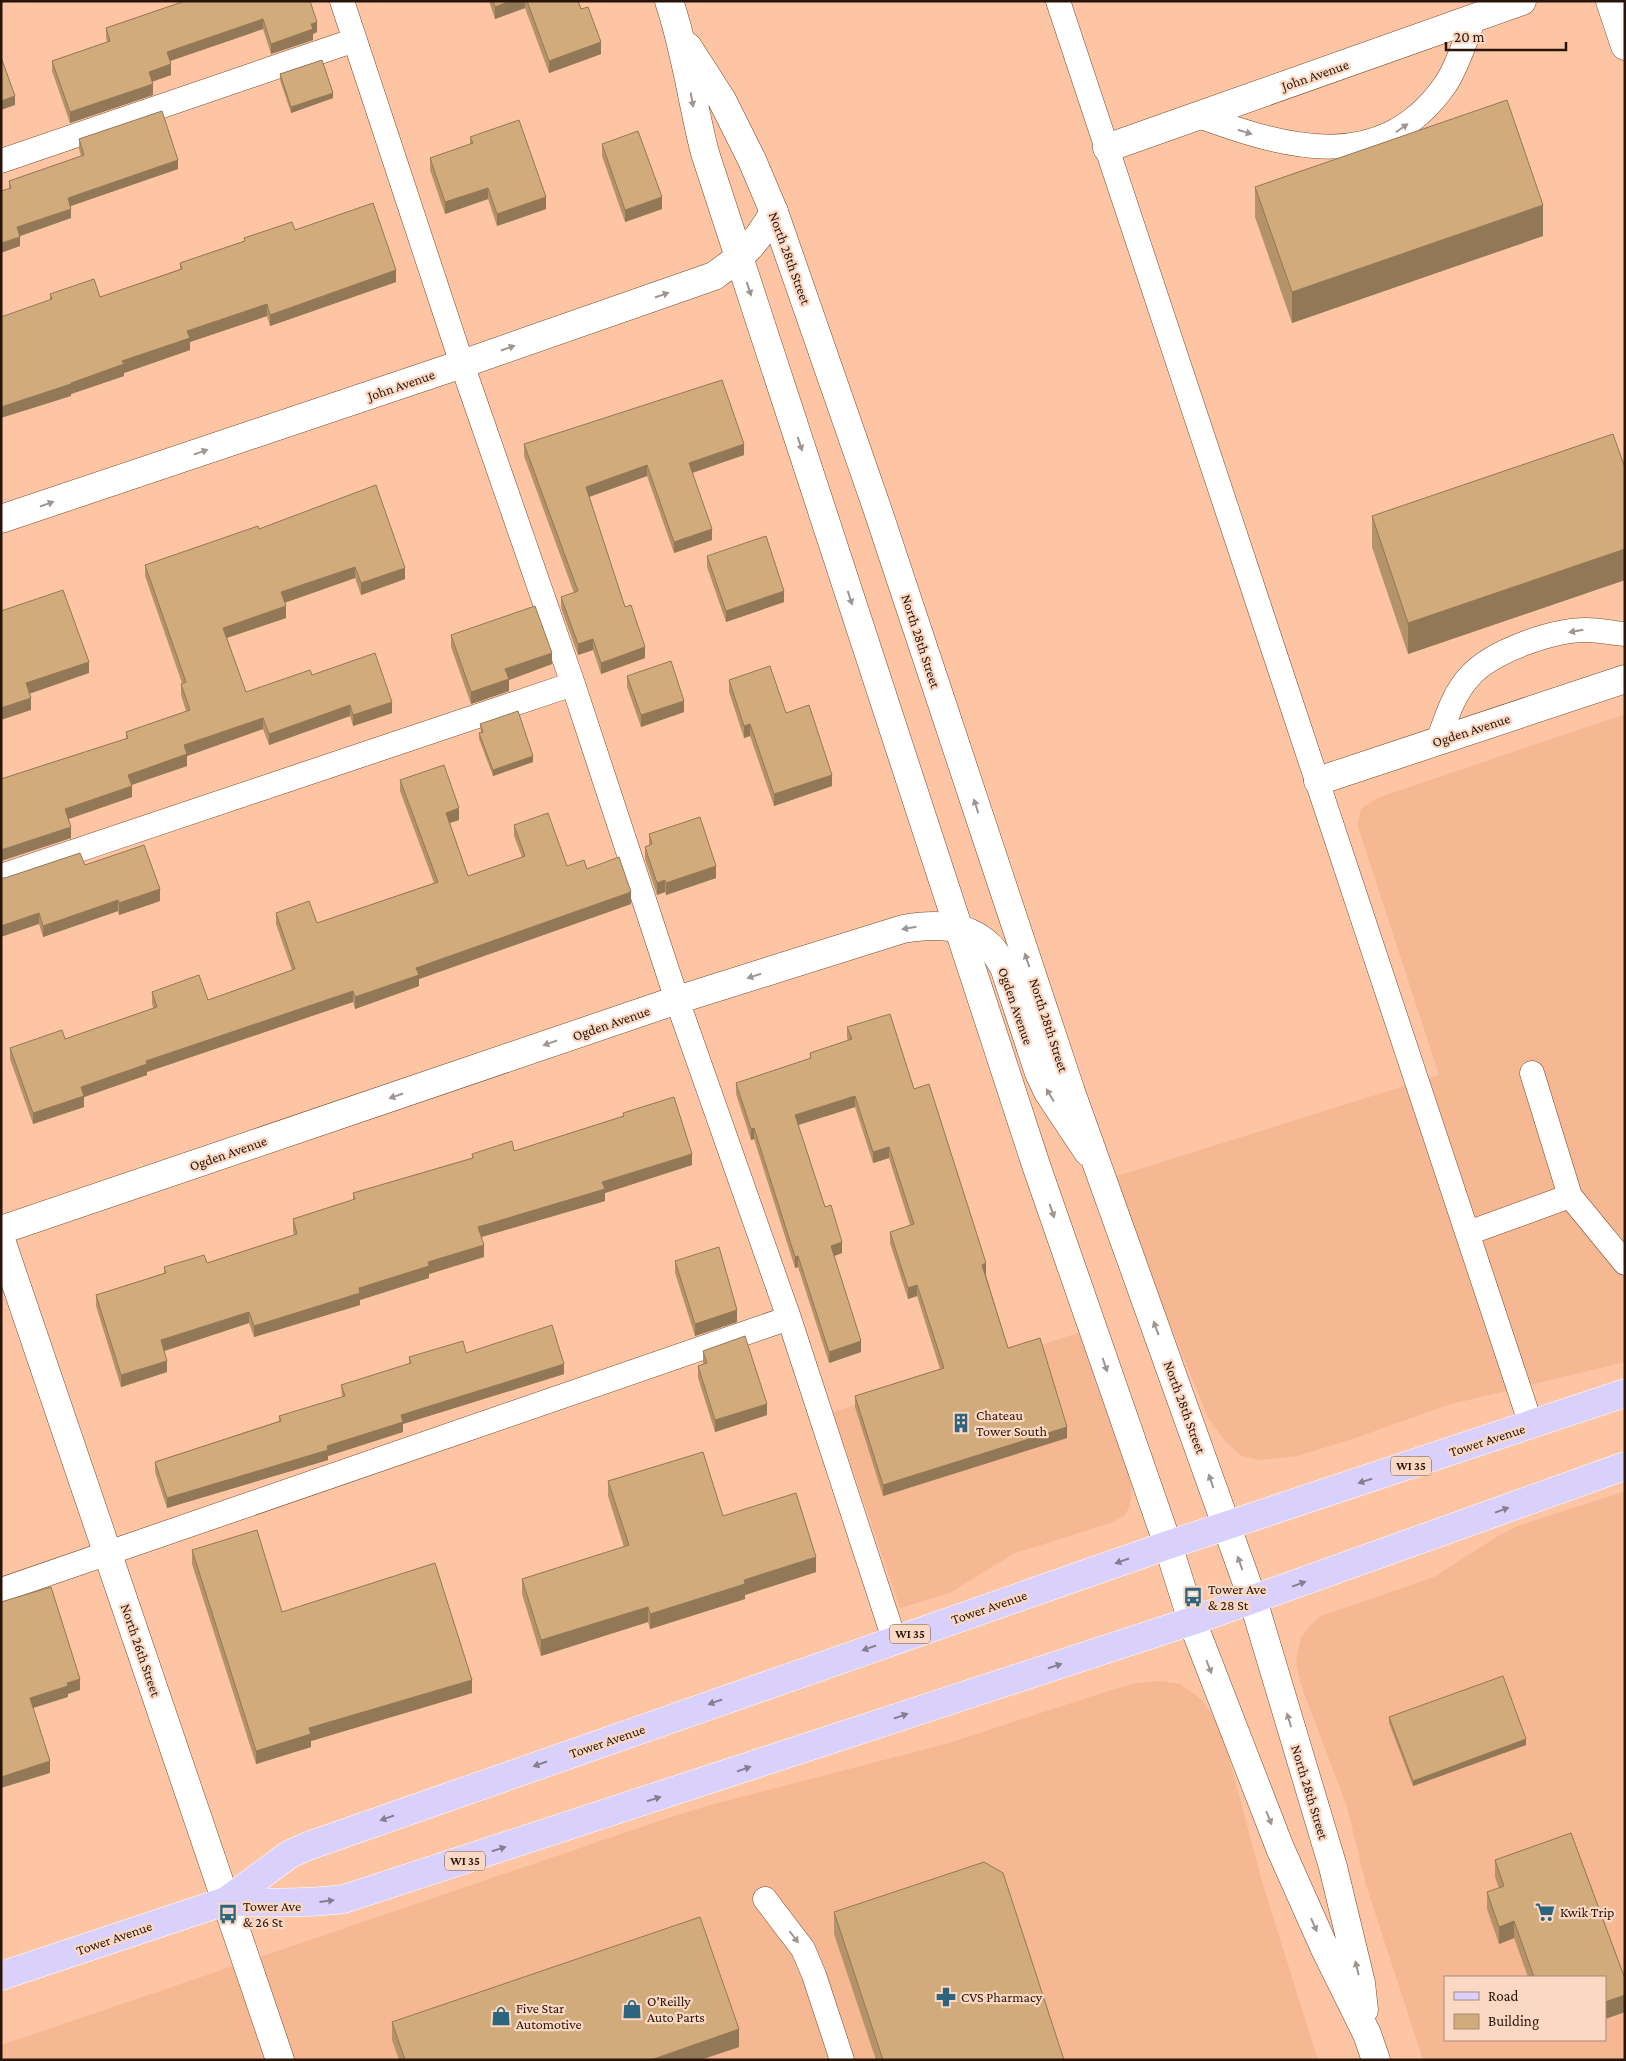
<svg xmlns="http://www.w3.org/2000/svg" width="1626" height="2061" font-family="'Crimson Pro',serif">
	<rect width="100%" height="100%" fill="#fdc5a4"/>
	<path fill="#f6b893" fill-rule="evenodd" d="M1625,714V1362L1448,1405L1350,1440L1297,1456L1260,1460L1241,1456L1224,1440L1208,1418L1161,1302L1114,1177L1439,1075L1357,824L1361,809L1377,798Z
		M1081,1332L1132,1486L1130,1506L1124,1516L1110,1523L1013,1554L950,1593L900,1608L833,1412Z
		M1625,1491V2060H1423L1366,1885L1347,1807L1301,1685L1296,1662L1300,1640L1308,1627L1321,1616L1434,1577L1498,1536L1515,1527ZM1445,1977H1605V2040H1445Z
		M1161,1681L1180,1684L1201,1699L1212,1714L1225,1743L1264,1888L1318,2060H1V2045L665,1819L710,1805L949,1743L1105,1692L1136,1683Z"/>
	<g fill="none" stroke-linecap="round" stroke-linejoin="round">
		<defs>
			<path id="service" d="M342,1L462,364L573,684L677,1000L789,1318L894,1639
				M1058,1L1531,1425
				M1199,116C1286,148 1381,176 1445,85C1458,66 1465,40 1474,19
				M1,161L355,40
				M1438,741C1446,719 1453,694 1470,676C1492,651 1553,630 1586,630C1599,630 1612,633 1625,634
				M1,876L573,684
				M1570,1196L1625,1263
				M1468,1233L1570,1196L1532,1073
				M1,1590L789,1318
				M765,1899L803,1949L814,1975L842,2060"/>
			<path id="minor" d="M1610,1L1625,46
				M1107,148L1522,1
				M1,519L462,364L714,276C745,254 755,245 774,212
				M1318,781L1625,679
				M1,1230L677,1000L903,929C932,924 965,923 988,945C995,950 999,960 1004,967L1039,1073L1048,1092L1088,1152
				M1,1240L280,2060
				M1253,1600L1333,1867L1361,1983L1364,2010
				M1192,1621L1280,1848L1325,1949L1367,2034L1376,2060"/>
			<path id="secondary" d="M669,1C686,51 692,103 705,153L1036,1165L1168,1545L1192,1621
				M688,47L722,100L752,160L774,212L877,508L1071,1092L1253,1600"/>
			<path id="primary" d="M226,1901C265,1903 304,1904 344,1899L1192,1621L1625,1466
				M1,1976L226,1901L290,1854L308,1846L1168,1545L1625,1393"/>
		</defs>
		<use href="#service" stroke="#764729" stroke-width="25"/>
		<use href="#minor" stroke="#764729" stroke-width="29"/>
		<use href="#secondary" stroke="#764729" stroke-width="29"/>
		<use href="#primary" stroke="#fff" stroke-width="29"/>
		<use href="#service" stroke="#fff" stroke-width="24"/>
		<use href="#minor" stroke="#fff" stroke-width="28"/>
		<use href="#secondary" stroke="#fff" stroke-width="28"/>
		<use href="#primary" stroke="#d9d1fc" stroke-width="28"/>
	</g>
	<path fill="#b4936a" d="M185,1L317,32L313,34V40L271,54L263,29L170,61L171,75L152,81L153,95L70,123L52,71V61L107,42L106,38V28Z
		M489,1H578L601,54L549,73L525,8L495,19Z
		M280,74L333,98L291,113L280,80Z
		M470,137L546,209L497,226L488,199L445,214L430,170V158L470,144Z
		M79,139L178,169L70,206L71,218L20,236V246L9,188V181L81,156L79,149Z
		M602,144L662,209L625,222L602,156Z
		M1255,187L1543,236L1292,323L1255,217Z
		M295,230L396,282L270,326L267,316L190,342V350L124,373V376L71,394V396L50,300V294L100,297L180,269V263L244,241V238Z
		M524,444L744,455L692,473L712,540L674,553L647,476L589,497L625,607L645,658L601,674L593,650L578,655L561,608V597L574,593L524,456Z
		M1625,468V580L1408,654L1372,547V516Z
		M259,529L405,579L361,595L355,578L284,603L286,618L227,638L246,692L312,675L392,713L353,726L350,716L269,745L263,729L187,756V766L132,785V797L69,819L71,838L1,861V779L126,739V732L186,711L181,695V684L182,683L145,576V565Z
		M707,556L784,602L726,622L707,567Z
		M451,635L552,664L509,680V691L471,704L451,647Z
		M627,676L684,712L641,727L627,687Z
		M729,680L786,713L832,786L774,806L750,736L744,738L729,692Z
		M480,724L533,762L493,776L479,739V733L481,732Z
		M400,780L459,820L450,823L468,876L522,857L514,836V825L567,866L587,869L631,904L419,979V986L355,1009L353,1002L147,1072V1075L84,1097V1107L33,1124L10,1059V1048L65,1039L153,1008L152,1003V992L208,1000L292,970L276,924V913L317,923L434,883L400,791Z
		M649,834L716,878L666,895L665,892L657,895L645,859V847L649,846Z
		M85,865L160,901L119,915L118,911L43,937L39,924L5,878Z
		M847,1027L914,1089L986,1274V1275L1008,1348L1067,1438L883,1496L855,1407V1396L940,1369L917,1296L908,1299L890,1243V1232L910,1225L889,1158L873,1163L855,1107L798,1125L825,1207L842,1253L834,1256L861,1352L829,1363L798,1267L795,1268L754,1139L751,1140L736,1094V1083L810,1059V1053L848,1041L847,1038Z
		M623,1113L692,1165L605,1193V1201L481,1237L484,1257L429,1274V1278L360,1300V1305L254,1337L249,1323L164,1351L167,1372L121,1387L96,1306V1295L164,1273V1267L207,1263L294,1235L293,1231V1219L353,1200V1193L472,1158V1154L514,1151L623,1116Z
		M675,1261L737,1322L695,1336L675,1273Z
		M703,1351L767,1415L715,1432L698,1378V1366L703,1364Z
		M466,1353L564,1374L403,1424V1432L328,1456V1460L167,1508L155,1472V1462L279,1421V1416L342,1397L341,1385L409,1364V1357Z
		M608,1481L723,1516L816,1572L745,1595V1599L650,1629L648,1622L541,1656L522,1594V1579L624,1547L608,1496Z
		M192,1550L282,1612L472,1693L311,1741V1747L256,1764L192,1564Z
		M1389,1717L1526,1745L1413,1786L1389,1723Z
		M1571,1833L1625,1979V2012L1605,2019V1977H1528L1514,1938L1499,1944L1487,1909V1892L1499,1888L1495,1877V1860Z
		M834,1912L1064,2060H876L834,1934Z
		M392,2022L739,2047L700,2060H399L392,2040Z"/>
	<path fill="#927856" d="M510,1H525V8L495,19V7Z
		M263,19V29L167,62V52Z
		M317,22V32L313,34V40L271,54V44L311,24Z
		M601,42V54L549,73V61Z
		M171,64V75L149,83V72Z
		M153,84V95L70,123V112Z
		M333,93V98L291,113V107Z
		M15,96V105L1,110V101Z
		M178,160V169L68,207V198Z
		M488,188V199L445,214V202Z
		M546,197V209L497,226V214Z
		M662,197V209L625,222V210Z
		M1543,205V236L1292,323V292Z
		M71,209V218L17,237V227Z
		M20,237V246L1,253V243Z
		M396,270V282L270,326V315Z
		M267,304V316L190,342V350L124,373V376L71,394V396L1,418V407L71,383L122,361L187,331Z
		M744,444V455L689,474V463Z
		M647,465V476L586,498V487Z
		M712,529V540L674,553V542Z
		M1625,549V580L1408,654V623Z
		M355,567V578L281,604V592Z
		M405,568V579L361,595V583Z
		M784,591V602L726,622V611Z
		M286,606V618L223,639V628Z
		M593,639V650L578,655V644Z
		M645,647V658L601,674V663Z
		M552,653V664L509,680V691L471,704V692L505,669Z
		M89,662V673L26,695V683Z
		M31,698V710L1,720V708Z
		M684,701V712L641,727V715Z
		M392,702V713L353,726V715Z
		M350,705V716L269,745V734Z
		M263,718V729L187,756V766L128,786V775L184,745Z
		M750,724V736L744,738V726Z
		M533,756V762L493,776V770Z
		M832,775V786L774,806V794Z
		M132,786V797L65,820V809Z
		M459,808V820L446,824V813Z
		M71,827V838L1,861V850Z
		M716,866V878L666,895V883Z
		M665,880V892L657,895V883Z
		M160,889V901L119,915V903Z
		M631,892V904L419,979V986L355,1009V997L416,968Z
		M118,900V911L43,937V926Z
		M39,913V924L1,937V926Z
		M353,991V1002L147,1072V1075L84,1097V1107L33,1124V1113L81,1087L146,1061Z
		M855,1096V1107L795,1126V1115Z
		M754,1128V1139L751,1140V1129Z
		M889,1147V1158L873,1163V1152Z
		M692,1154V1165L605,1193V1201L478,1238V1227L602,1182Z
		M842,1242V1253L831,1257V1246Z
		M484,1245V1257L429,1274V1278L360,1300V1305L254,1337V1326L359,1288L428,1262Z
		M798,1256V1267L795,1268V1257Z
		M986,1263V1274L982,1276V1265Z
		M917,1285V1296L908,1299V1288Z
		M737,1310V1322L695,1336V1324Z
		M249,1312V1323L161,1352V1340Z
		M861,1341V1352L829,1363V1352Z
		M167,1361V1372L121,1387V1375Z
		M564,1364V1374L403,1424V1432L328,1456V1460L167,1508V1498L327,1446L401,1415Z
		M767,1404V1415L715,1432V1420Z
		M1067,1427V1438L883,1496V1485Z
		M816,1557V1572L745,1595V1599L650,1629V1614L744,1580Z
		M648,1607V1622L541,1656V1640Z
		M80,1679V1690L68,1694V1697L30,1709V1698L67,1683Z
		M472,1680V1693L311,1741V1747L256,1764V1751L309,1728Z
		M1526,1739V1745L1413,1786V1781Z
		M50,1761V1773L1,1788V1777Z
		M1514,1921V1938L1499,1944V1927Z
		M1625,1995V2012L1605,2019V2002Z
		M739,2029V2047L700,2060H651Z"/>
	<path fill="#d1ab7b" stroke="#927856" d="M185,1H310L317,22L311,24L313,29L271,44L263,19L167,52L171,64L149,72L153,84L70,112L52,61L110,41L106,28Z
		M493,1H510L495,7Z
		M527,1H578L581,9L588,7L601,42L549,61Z
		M1,57L15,96L1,101Z
		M322,60L333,93L291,107L280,74Z
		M1507,100L1543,205L1292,292L1255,187Z
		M162,111L178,160L68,198L71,209L17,227L20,237L1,243V191L11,188L9,181L84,155L79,139Z
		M519,120L546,197L497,214L488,188L445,202L430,158L473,143L470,137Z
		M638,131L662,197L625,210L602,144Z
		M373,203L396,270L270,315L267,304L187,331L190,338L122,361L124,364L71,383V384L1,407V317L52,299L50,294L94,279L100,297L182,269L180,263L245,241L244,238L292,222L295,230Z
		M722,380L744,444L689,463L712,529L674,542L647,465L586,487L625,607L631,605L645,647L601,663L593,639L578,644L561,597L578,591L524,444Z
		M1613,434L1625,468V549L1408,623L1372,516Z
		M376,485L405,568L361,583L355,567L281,592L286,606L223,628L246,692L310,670L312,675L375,653L392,702L353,715L350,705L269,734L263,718L184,745L187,754L128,775L132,786L65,809L71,827L1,850V779L128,738L126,732L190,710L181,684L186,682L145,565L258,526L259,529Z
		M766,536L784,591L726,611L707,556Z
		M63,590L89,662L26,683L31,698L1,708V611Z
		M535,606L552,653L505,669L509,679L471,692L451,635Z
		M671,661L684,701L641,715L627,676Z
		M770,666L786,713L809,705L832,775L774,794L750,724L744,726L729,680Z
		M518,711L533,756L493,770L479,733L483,732L480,724Z
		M444,765L459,808L446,813L468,876L525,856L514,825L548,813L567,866L584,860L587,869L619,857L631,892L416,968L419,975L355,997L353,991L146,1061L147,1064L81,1087L84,1096L33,1113L10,1048L62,1030L65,1039L157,1007L152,992L199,975L208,1000L295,969L276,913L309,901L317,923L438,882L400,780Z
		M700,817L716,866L666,883L665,880L657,883L645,847L652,844L649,834Z
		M144,845L160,889L119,903L118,900L43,926L39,913L1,926V878H5L80,853L85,865Z
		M890,1014L914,1089L929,1084L986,1263L982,1265L1008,1348L1040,1338L1067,1427L883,1485L855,1396L944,1368L917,1285L908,1288L890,1232L914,1224L889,1147L873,1152L855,1096L795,1115L825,1207L831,1205L842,1242L831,1246L861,1341L829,1352L798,1256L795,1257L754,1128L751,1129L736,1083L811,1058L810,1053L852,1039L847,1027Z
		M674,1097L692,1154L602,1182L605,1189L478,1227L484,1245L428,1262L429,1266L359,1288L360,1293L254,1326L249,1312L161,1340L167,1361L121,1375L96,1295L166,1273L164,1267L204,1255L207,1263L297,1234L293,1219L355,1199L353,1193L473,1158L472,1154L512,1141L514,1151L624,1116L623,1113Z
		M719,1247L737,1310L695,1324L675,1261Z
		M552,1325L564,1364L401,1415L403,1422L327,1446L328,1450L167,1498L155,1462L281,1421L279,1416L345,1396L341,1385L411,1363L409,1357L463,1341L466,1353Z
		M745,1336L767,1404L715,1420L698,1366L707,1363L703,1351Z
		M703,1452L723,1516L796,1493L816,1557L744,1580L745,1584L650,1614L648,1607L541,1640L522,1579L629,1545L608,1481Z
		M257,1530L282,1612L435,1563L472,1680L309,1728L311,1734L256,1751L192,1550Z
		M51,1587L80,1679L67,1683L68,1686L30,1698L50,1761L1,1777V1602Z
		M1503,1676L1526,1739L1413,1781L1389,1717Z
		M1571,1833L1625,1979V1995L1605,2002V1977H1534L1514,1921L1499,1927L1487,1892L1504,1886L1495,1860Z
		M984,1862L1003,1873L1064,2060H883L834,1912Z
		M700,1917L739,2029L651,2060H405L392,2022Z"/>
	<defs><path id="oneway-solid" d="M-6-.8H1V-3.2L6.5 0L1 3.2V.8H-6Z" transform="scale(1.25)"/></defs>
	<g fill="#9e9590">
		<use href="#oneway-solid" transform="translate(692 100) rotate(80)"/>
		<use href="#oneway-solid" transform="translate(1402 128) rotate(-35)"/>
		<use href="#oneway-solid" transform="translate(1245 132) rotate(17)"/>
		<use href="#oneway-solid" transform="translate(749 289) rotate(72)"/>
		<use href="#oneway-solid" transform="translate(662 295) rotate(-19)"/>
		<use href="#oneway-solid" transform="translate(508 348) rotate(-19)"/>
		<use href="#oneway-solid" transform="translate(800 444) rotate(72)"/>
		<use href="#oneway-solid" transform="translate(201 452) rotate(-19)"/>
		<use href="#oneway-solid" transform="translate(47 504) rotate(-19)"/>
		<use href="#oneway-solid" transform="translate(850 598) rotate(72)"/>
		<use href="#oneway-solid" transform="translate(1576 631) rotate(170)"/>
		<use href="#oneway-solid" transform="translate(976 806) rotate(-108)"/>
		<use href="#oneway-solid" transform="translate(909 928) rotate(170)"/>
		<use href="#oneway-solid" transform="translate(1027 960) rotate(-108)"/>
		<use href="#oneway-solid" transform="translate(754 976) rotate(162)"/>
		<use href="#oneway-solid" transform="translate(550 1043) rotate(161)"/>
		<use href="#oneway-solid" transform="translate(1050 1095) rotate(-121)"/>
		<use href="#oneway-solid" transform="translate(396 1096) rotate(161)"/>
		<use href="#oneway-solid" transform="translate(1052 1211) rotate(71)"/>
		<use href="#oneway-solid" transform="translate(1156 1328) rotate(-110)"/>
		<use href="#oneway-solid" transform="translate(1105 1365) rotate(71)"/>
		<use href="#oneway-solid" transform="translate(1211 1481) rotate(-109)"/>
		<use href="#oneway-solid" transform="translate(1240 1563) rotate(-109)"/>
		<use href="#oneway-solid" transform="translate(1209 1667) rotate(69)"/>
		<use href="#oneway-solid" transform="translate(1289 1720) rotate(-107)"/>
		<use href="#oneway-solid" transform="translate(1269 1818) rotate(68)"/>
		<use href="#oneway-solid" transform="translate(1314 1925) rotate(66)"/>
		<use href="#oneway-solid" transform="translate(794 1937) rotate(53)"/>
		<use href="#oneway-solid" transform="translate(1357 1968) rotate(-103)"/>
	</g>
	<g fill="#897c8e">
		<use href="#oneway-solid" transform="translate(1365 1481) rotate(162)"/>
		<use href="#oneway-solid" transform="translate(1502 1510) rotate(-20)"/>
		<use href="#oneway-solid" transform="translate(1122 1561) rotate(161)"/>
		<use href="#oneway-solid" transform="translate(1299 1584) rotate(-20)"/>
		<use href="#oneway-solid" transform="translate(869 1648) rotate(161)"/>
		<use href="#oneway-solid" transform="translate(1055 1666) rotate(-18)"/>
		<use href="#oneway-solid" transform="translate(715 1702) rotate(161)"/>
		<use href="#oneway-solid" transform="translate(901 1716) rotate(-19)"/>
		<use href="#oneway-solid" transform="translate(540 1764) rotate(161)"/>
		<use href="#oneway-solid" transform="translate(744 1769) rotate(-19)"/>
		<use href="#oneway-solid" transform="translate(654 1799) rotate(-18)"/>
		<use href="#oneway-solid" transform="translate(387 1818) rotate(161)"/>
		<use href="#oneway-solid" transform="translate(499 1849) rotate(-18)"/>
		<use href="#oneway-solid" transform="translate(327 1901) rotate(-7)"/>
	</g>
	<defs>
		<symbol id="building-bare" viewBox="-9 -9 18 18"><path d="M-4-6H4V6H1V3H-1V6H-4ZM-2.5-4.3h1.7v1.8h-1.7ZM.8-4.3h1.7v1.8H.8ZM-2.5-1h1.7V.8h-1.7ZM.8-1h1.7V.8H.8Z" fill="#2d657f" stroke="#fbd8c4" stroke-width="2.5" paint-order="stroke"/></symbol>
		<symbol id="bus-bare" viewBox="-9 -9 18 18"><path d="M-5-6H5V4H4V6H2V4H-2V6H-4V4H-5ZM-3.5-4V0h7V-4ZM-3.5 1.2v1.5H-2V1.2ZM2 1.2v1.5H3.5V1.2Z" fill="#2d657f" stroke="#fbd8c4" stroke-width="2.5" paint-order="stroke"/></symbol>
		<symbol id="supermarket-bare" viewBox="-9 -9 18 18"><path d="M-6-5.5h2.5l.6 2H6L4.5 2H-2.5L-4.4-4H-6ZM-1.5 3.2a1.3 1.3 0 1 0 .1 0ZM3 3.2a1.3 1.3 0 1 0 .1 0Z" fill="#2d657f" stroke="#fbd8c4" stroke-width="2.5" paint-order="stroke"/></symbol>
		<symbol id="pharmacy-bare" viewBox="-9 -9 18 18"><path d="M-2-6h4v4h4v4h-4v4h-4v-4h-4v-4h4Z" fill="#2d657f" stroke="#fbd8c4" stroke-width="2.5" paint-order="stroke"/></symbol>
		<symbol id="shop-bare" viewBox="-9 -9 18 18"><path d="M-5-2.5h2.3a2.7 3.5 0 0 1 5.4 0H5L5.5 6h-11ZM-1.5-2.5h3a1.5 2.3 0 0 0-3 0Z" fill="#2d657f" stroke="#fbd8c4" stroke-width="2.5" paint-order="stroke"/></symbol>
	</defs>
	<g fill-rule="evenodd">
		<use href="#building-bare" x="947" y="1409" width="28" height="28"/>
		<use href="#bus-bare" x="1179" y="1583" width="28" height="28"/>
		<use href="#supermarket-bare" x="1531" y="1898" width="28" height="28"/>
		<use href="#bus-bare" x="214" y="1900" width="28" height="28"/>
		<use href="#pharmacy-bare" x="932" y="1983" width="28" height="28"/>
		<use href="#shop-bare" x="618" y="1995" width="28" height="28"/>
		<use href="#shop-bare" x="487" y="2002" width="28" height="28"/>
	</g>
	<g text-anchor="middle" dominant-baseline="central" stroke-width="4.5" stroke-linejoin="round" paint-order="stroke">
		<g fill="#fbd8c4" stroke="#674f40" stroke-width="1">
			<rect x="1391" y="1456.5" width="40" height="19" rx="4"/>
			<rect x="890" y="1624.5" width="40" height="19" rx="4"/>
			<rect x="445" y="1851.5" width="40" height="19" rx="4"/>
		</g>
		<g font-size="12" font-weight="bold" fill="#281408">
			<text x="1411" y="1466">WI 35</text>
			<text x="910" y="1634">WI 35</text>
			<text x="465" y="1861">WI 35</text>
		</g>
		<g font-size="14" fill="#281408" stroke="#fbd8c4">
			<text transform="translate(1315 75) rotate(-19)">John Avenue</text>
			<text transform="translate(790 258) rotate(70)">North 28th Street</text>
			<text transform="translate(401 385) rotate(-19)">John Avenue</text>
			<text transform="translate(921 641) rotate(72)">North 28th Street</text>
			<text transform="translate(1471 730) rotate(-18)">Ogden Avenue</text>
			<text transform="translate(1016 1006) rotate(71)">Ogden Avenue</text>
			<text transform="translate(611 1023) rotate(-19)">Ogden Avenue</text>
			<text transform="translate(1049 1025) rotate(72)">North 28th Street</text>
			<text transform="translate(228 1153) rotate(-19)">Ogden Avenue</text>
			<text transform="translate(1185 1407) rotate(70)">North 28th Street</text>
			<text transform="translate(1487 1440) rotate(-18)">Tower Avenue</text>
			<text transform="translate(989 1607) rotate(-19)">Tower Avenue</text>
			<text transform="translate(141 1650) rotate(71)">North 26th Street</text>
			<text transform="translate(607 1741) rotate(-19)">Tower Avenue</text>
			<text transform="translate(1310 1792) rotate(73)">North 28th Street</text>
			<text transform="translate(114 1938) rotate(-19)">Tower Avenue</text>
		</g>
		<g font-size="14" fill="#281408" stroke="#fbd8c4" text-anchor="start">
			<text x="976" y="1415">Chateau<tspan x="976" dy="16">Tower South</tspan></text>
			<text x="1208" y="1589">Tower Ave<tspan x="1208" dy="16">&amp; 28 St</tspan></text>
			<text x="243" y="1906">Tower Ave<tspan x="243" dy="16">&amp; 26 St</tspan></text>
			<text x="1560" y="1912">Kwik Trip</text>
			<text x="961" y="1997">CVS Pharmacy</text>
			<text x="647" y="2001">O'Reilly<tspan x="647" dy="16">Auto Parts</tspan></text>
			<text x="516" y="2008">Five Star<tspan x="516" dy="16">Automotive</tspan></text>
		</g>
	</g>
	<rect width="1626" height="2061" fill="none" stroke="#281408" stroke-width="5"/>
	<rect x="1444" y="1976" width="162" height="65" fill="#fbd8c4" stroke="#a78a79"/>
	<rect x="1454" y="1992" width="25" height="8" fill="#d9d1fc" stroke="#a78a79"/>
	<text x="1488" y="2001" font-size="15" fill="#281408">Road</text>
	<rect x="1454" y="2014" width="25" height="15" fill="#d1ab7b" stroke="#a78a79"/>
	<text x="1488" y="2026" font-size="15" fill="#281408">Building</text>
	<path d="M1446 42v8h120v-8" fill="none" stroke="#281408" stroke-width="2.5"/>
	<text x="1454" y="42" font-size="15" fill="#281408" stroke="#fbd8c4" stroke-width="4" paint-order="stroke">20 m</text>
</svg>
